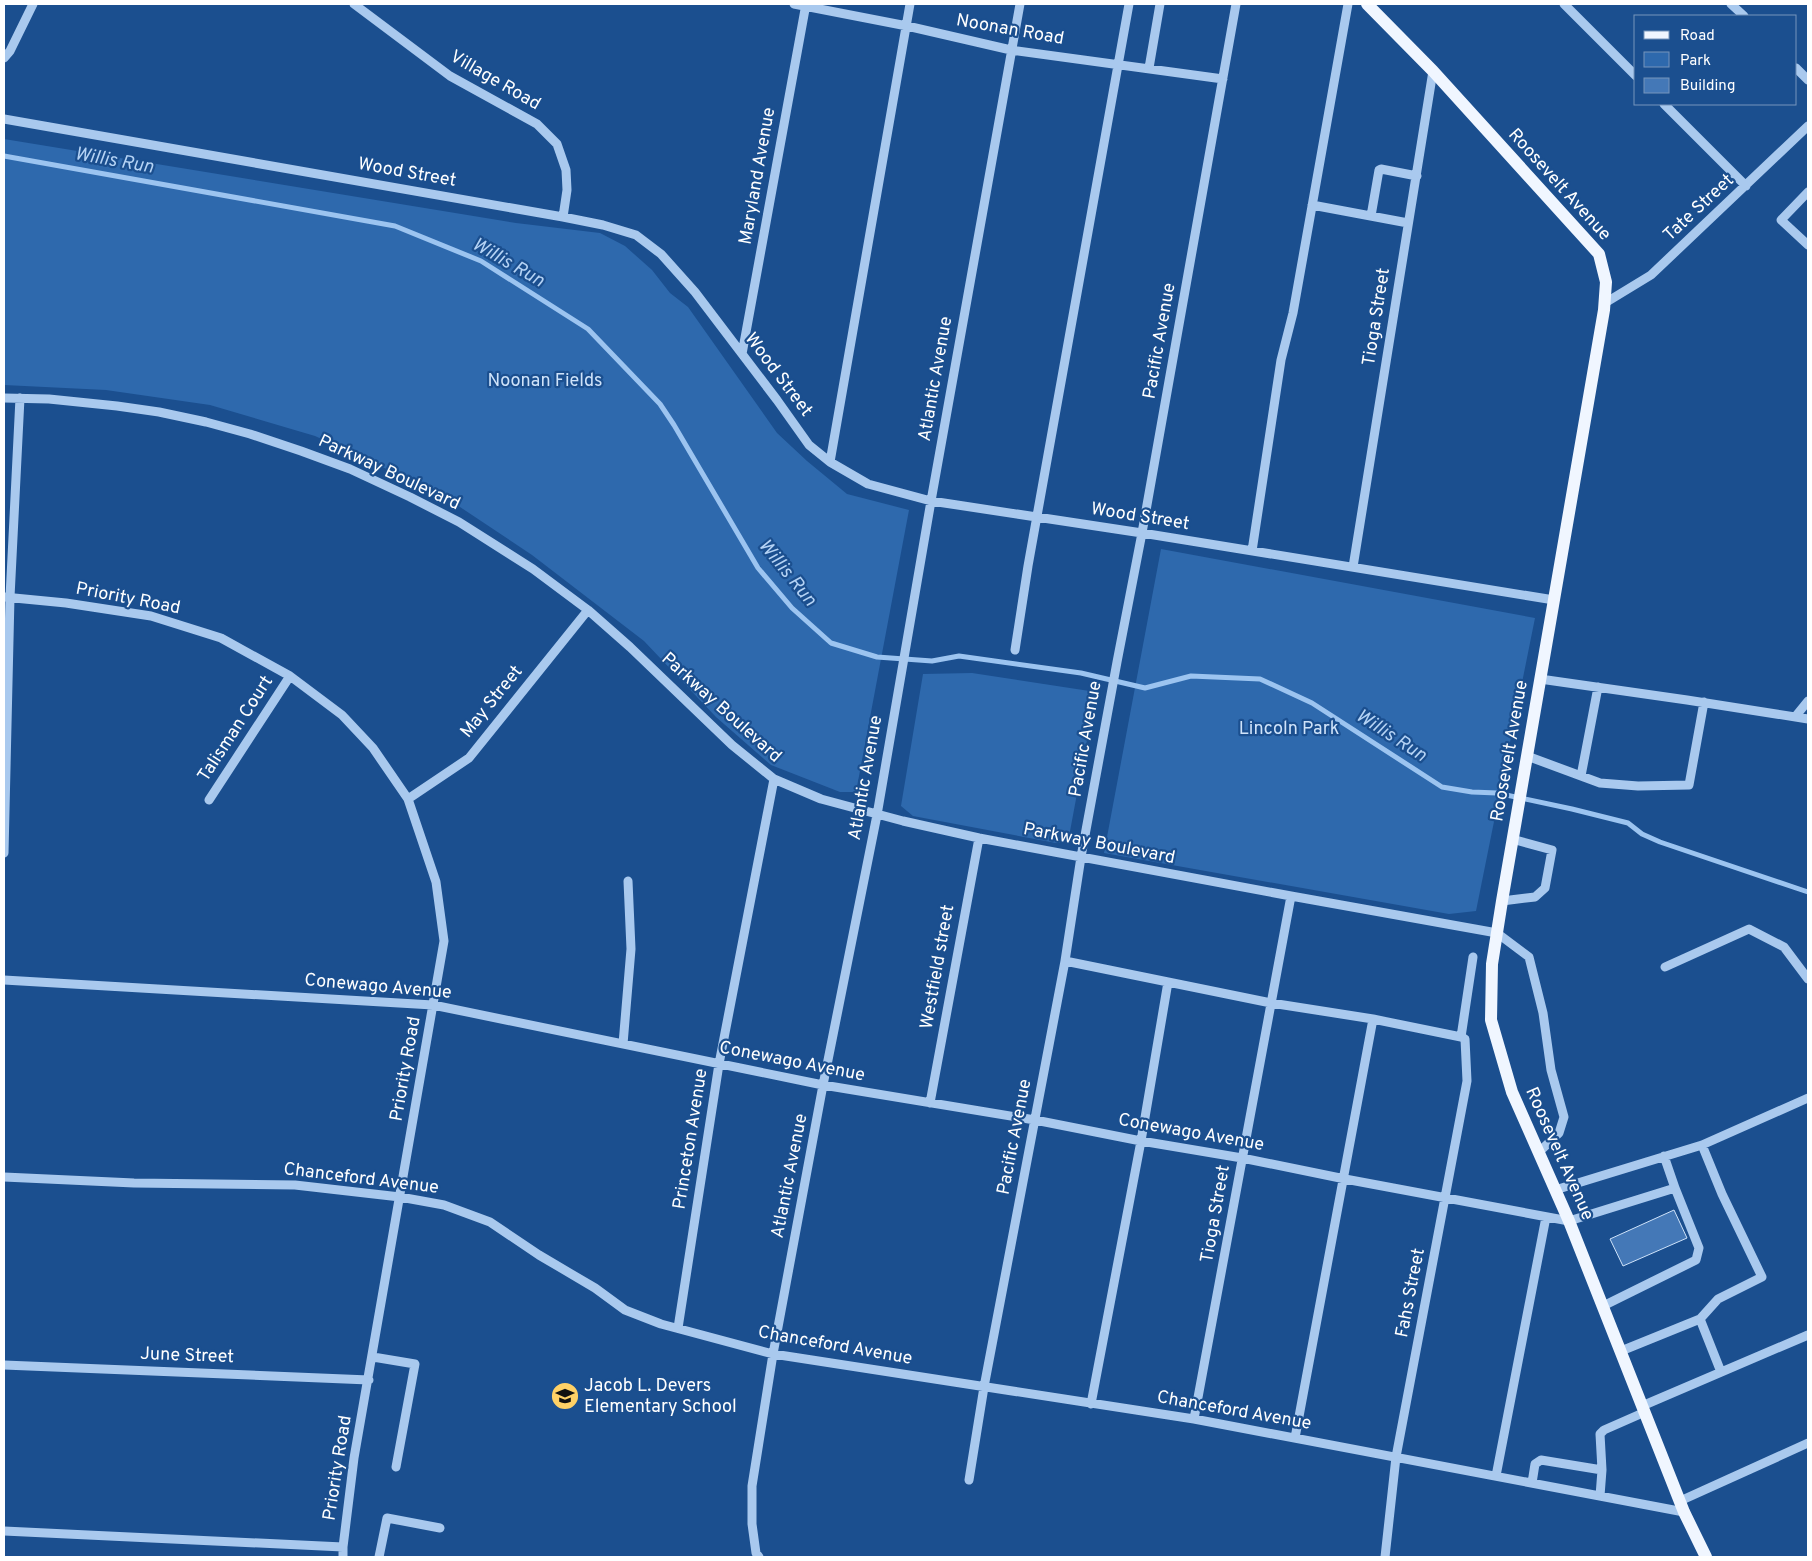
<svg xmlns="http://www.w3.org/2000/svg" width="1812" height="1561" font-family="Overpass,sans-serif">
	<rect width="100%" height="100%" fill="#1b4f8f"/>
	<path fill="#2e69ad" d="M4,139L516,223L600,233L625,246L652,270L670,293L688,307L777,433L807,461L847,494L909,510L856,792H840L771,765L716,717L644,641L532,555L448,499L366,459L315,436L210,405L106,390L4,385Z
		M1161,549L1535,618L1476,911L1449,914L1104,853Z
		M972,673L1096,692L1068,842L1056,843L913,816L901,806L923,674Z"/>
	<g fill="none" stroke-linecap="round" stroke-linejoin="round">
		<path stroke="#9cc4f0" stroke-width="5" d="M4,156L395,226L481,261L588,329L660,404L674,425L758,568L792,608L831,643L877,657L932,661L959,656L1081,673L1145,688L1191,676L1260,679L1312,703L1442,787L1472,792L1497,793L1572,809L1628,823L1642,834L1660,842L1808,892"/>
	</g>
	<path fill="#4478b7" stroke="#cfe3fa" d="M1674,1210L1687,1238L1623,1266L1610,1239Z"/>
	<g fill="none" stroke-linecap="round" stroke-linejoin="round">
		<path stroke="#a9c9ee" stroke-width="9" d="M354,4L450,76L537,124L557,144L566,170L567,190L563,217
			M794,4L907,26L1011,50L1223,79
			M1564,4L1636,76
			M1731,4L1744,16
			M4,58L10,51L33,4
			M1149,68L1160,4
			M1796,68L1808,80
			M1664,104L1746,186
			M4,119L563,217L603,225L636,235L661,254L695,292L777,400L809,445L830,462L868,484L931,501L1142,533L1554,600
			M1808,192L1781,220L1808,245
			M1312,205L1408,223
			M1371,216L1379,170L1381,169L1417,176
			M1605,303L1651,275L1808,126
			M742,354L806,4
			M4,398L49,399L117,406L159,412L206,422L250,434L301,451L350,469L410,497L459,522L533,569L588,610L630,647L732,745L774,779L821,799L903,821L979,838L1291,896L1497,933L1529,957L1543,1013L1551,1070L1564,1117L1559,1133L1539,1152
			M830,462L910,4
			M1252,551L1281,360L1293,313L1348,4
			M1353,567L1433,71
			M4,597L66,603L151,616L221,638L290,676L342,715L373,748L408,799L436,882L444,941L354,1458L343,1547V1557
			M1015,650L1028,566L1129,4
			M1540,679L1687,700L1808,719
			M1795,717L1808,701
			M1527,756L1600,783L1638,786L1689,785L1704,702
			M1581,776L1598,687
			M408,799L469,758L588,610
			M209,800L290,676
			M4,853L10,597L20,398
			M1502,901L1535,897L1545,888L1552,850L1512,839
			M1065,961L1271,1003L1373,1019L1461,1037
			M1665,967L1749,929L1784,947L1808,979
			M4,980L433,1005L823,1085L1035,1120L1141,1141L1242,1158L1345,1179L1569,1221L1675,1188L1699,1248L1696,1260L1603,1306
			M1461,1037L1473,957
			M623,1044L631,949L628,881
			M930,1103L979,838
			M1702,1145L1808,1098
			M1664,1156L1675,1188
			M4,1177L134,1183L295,1185L400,1197L444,1205L490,1222L539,1255L595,1288L625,1310L661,1324L773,1354L1194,1419L1684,1512
			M1555,1190L1702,1145L1722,1194L1762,1277L1718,1299L1700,1319
			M678,1328L719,1064L774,779
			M1621,1351L1700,1319L1721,1372
			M373,1357L415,1364L396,1467
			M4,1365L369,1380
			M1091,1404L1141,1141L1168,982
			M1642,1406L1808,1335
			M1194,1419L1291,896
			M1295,1438L1373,1019
			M1496,1476L1546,1217
			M969,1480L984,1387L1065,961L1081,857L1117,662L1142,533L1236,4
			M1532,1483L1535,1464L1541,1460L1602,1470
			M1600,1496L1602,1470L1600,1434L1604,1430L1645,1412
			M1680,1501L1808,1443
			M4,1531L343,1547
			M379,1557L387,1518L440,1528
			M759,1557L756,1553L752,1524V1486L773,1354L823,1085L877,815L931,501L1020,4
			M1385,1557L1396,1457L1467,1081L1465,1039L1461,1037"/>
		<path stroke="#f0f6ff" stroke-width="12" d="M1367,4L1433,71L1599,254L1606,282L1604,310L1502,901L1492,964L1491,1020L1512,1092L1569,1221L1684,1512L1706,1557"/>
	</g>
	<defs>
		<symbol id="school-disc" viewBox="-11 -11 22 22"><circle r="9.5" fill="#ffd166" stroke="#1b4f8f"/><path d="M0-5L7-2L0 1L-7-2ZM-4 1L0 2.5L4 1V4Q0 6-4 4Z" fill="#111"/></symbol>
	</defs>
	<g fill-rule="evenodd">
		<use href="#school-disc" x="549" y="1380" width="32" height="32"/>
	</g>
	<g text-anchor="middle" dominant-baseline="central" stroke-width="4.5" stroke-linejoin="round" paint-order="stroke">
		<g font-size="18" fill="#fff" stroke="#1b4f8f">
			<text transform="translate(1010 30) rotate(10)">Noonan Road</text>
			<text transform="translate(495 81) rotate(30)">Village Road</text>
			<text transform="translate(407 173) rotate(10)">Wood Street</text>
			<text transform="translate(758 176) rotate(-80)">Maryland Avenue</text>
			<text transform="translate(1559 185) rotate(48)">Roosevelt Avenue</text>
			<text transform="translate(1699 208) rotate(-43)">Tate Street</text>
			<text transform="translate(1377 317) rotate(-81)">Tioga Street</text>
			<text transform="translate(1160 341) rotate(-80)">Pacific Avenue</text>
			<text transform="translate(778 375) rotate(53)">Wood Street</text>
			<text transform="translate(936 379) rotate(-80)">Atlantic Avenue</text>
			<text transform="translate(389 473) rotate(25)">Parkway Boulevard</text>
			<text transform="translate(1140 517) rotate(9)">Wood Street</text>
			<text transform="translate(128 599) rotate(11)">Priority Road</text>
			<text transform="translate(492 702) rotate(-51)">May Street</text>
			<text transform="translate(721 708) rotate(42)">Parkway Boulevard</text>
			<text transform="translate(236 729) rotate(-57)">Talisman Court</text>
			<text transform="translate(1086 739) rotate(-80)">Pacific Avenue</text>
			<text transform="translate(1510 751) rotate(-80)">Roosevelt Avenue</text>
			<text transform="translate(866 778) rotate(-80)">Atlantic Avenue</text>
			<text transform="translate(1099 844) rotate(11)">Parkway Boulevard</text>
			<text transform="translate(938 967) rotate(-80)">Westfield street</text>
			<text transform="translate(378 987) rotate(5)">Conewago Avenue</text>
			<text transform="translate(792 1062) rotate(11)">Conewago Avenue</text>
			<text transform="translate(406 1069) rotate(-80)">Priority Road</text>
			<text transform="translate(1191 1133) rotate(10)">Conewago Avenue</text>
			<text transform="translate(1015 1137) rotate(-79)">Pacific Avenue</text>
			<text transform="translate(691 1139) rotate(-81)">Princeton Avenue</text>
			<text transform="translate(1559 1154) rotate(66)">Roosevelt Avenue</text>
			<text transform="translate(790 1176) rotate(-79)">Atlantic Avenue</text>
			<text transform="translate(361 1179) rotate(7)">Chanceford Avenue</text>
			<text transform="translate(1216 1214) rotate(-80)">Tioga Street</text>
			<text transform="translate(1411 1293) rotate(-79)">Fahs Street</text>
			<text transform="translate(835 1346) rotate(10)">Chanceford Avenue</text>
			<text transform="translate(187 1356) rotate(2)">June Street</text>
			<text transform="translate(1234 1411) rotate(10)">Chanceford Avenue</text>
			<text transform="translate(338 1468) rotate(-81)">Priority Road</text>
		</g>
		<g font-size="18" fill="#cfe3fa" stroke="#1b4f8f">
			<text x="545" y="381">Noonan Fields</text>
			<text x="1289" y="729">Lincoln Park</text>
		</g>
		<g font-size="18" fill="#fff" stroke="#1b4f8f" text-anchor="start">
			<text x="584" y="1386">Jacob L. Devers<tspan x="584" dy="21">Elementary School</tspan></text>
		</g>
		<g font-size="19" font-style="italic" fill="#b5d3f5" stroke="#1b4f8f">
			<text transform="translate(114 161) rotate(10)">Willis Run</text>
			<text transform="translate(508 263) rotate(30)">Willis Run</text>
			<text transform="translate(787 573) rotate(51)">Willis Run</text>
			<text transform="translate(1391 736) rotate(33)">Willis Run</text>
		</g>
	</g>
	<rect width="1812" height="1561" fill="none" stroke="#ffffff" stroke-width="10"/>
	<rect x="1634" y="15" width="162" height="90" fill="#1b4f8f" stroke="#7695bc"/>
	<rect x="1644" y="31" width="25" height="8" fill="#f0f6ff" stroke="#7695bc"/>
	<text x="1680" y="40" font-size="15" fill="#ffffff">Road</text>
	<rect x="1644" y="52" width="25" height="15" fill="#2e69ad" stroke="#7695bc"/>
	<text x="1680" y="65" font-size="15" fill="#ffffff">Park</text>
	<rect x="1644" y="78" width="25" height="15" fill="#4478b7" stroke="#7695bc"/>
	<text x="1680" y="90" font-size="15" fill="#ffffff">Building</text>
</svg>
